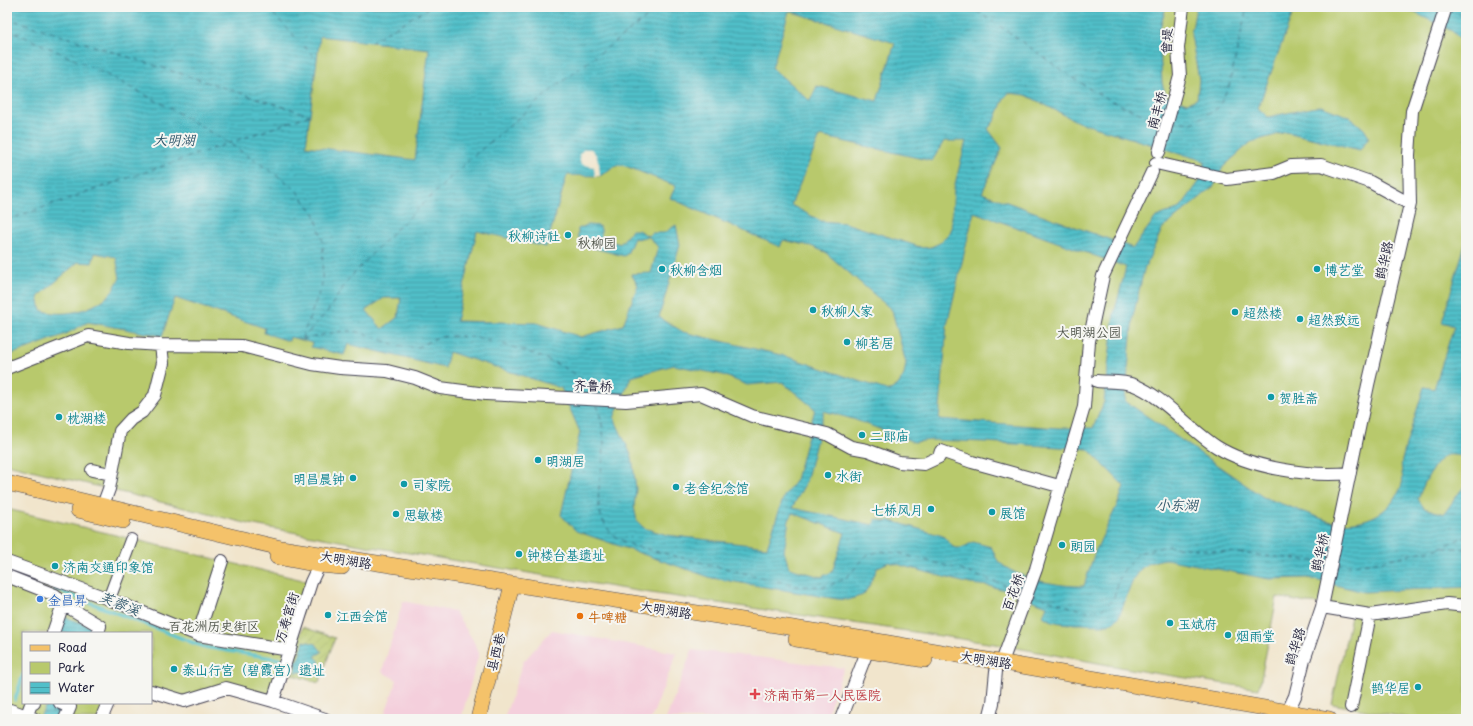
<svg xmlns="http://www.w3.org/2000/svg" width="1473" height="726" font-family="'Playpen Sans','LXGW WenKai TC',sans-serif">
	<defs>
		<pattern id="garden-furrows" width="10" height="10" patternUnits="userSpaceOnUse"><rect width="10" height="10" fill="#b8c96c"/><path d="M-1 1l2-2M0 10L10 0M9 11l2-2" fill="none" stroke="#9eac5e"/></pattern>
		<pattern id="water-rules" width="6" height="5" patternUnits="userSpaceOnUse"><rect width="6" height="5" fill="#51bfc9"/><path d="M0 2.5h6" fill="none" stroke="#439ba4"/></pattern>
	</defs>
	<rect width="100%" height="100%" fill="#f6f6f2"/>
	<filter id="ink" filterUnits="userSpaceOnUse"><feTurbulence type="fractalNoise" baseFrequency=".025" numOctaves="2"/><feDisplacementMap in="SourceGraphic" scale="8" xChannelSelector="R" yChannelSelector="G"/><feConvolveMatrix kernelMatrix="1 2 1 2 8 2 1 2 1" color-interpolation-filters="sRGB"/></filter>
	<filter id="wash" filterUnits="userSpaceOnUse"><feTurbulence type="fractalNoise" baseFrequency=".012" numOctaves="4" result="noise"/><feDisplacementMap in="SourceGraphic" scale="16" xChannelSelector="R" yChannelSelector="G"/><feGaussianBlur stdDeviation="0.9" result="paint"/><feColorMatrix in="noise" values="0 0 0 0 0 0 0 0 0 0 0 0 0 0 0 0 0 1.4 0 .05"/><feComposite in="paint" operator="in"/></filter>
	<g filter="url(#wash)">
		<rect width="100%" height="100%" fill="#f1e5cc"/>
		<path fill="#f4cfdc" d="M403,601L455,612L473,640L479,653L461,719H383L397,680L382,672Z
			M552,630L677,653L651,719H504L523,662Z
			M692,650L757,657L844,668L825,719H666Z"/>
		<path fill="#b8c96c" stroke="#6d7654" d="M7,7H1466V719H1414L1332,704L1352,612L1328,604L1306,603L1277,597L1259,689L1147,672L995,644L637,591L361,545L249,524L7,464Z
			M7,509L311,582L273,701L227,688L184,701L151,691V633H23V703H108L101,719H7Z"/>
		<path fill="url(#garden-furrows)" stroke="#6d7654" d="M303,627L335,638L319,683L286,673Z"/>
		<path fill="url(#water-rules)" stroke="#3a7082" fill-rule="evenodd" d="M7,7H1166L1159,32L1162,83L1166,96L1187,103L1197,99L1199,80L1191,35L1196,7H1295L1258,108L1268,117L1321,106L1350,117L1364,129L1369,137L1360,150L1286,132L1251,142L1223,167L1214,186L1162,229L1144,270L1133,316L1125,401L1263,497L1328,521C1359,527 1391,517 1402,484C1404,477 1400,468 1402,460C1408,436 1417,411 1424,387L1434,389L1454,326L1442,322L1466,241V457C1461,456 1452,454 1447,455C1435,458 1422,488 1418,499L1424,508L1444,514L1461,490L1466,486V587L1364,592L1307,578L1269,579L1166,559C1134,563 1134,579 1123,606C1121,612 1119,618 1114,622C1106,627 1090,624 1081,624C1067,624 1054,624 1043,616L1047,606L1009,591L989,586L970,584L889,562L878,567L868,588L863,595L848,600L837,599L712,578L576,531L561,515L580,432L561,388L449,352L445,368L348,344L344,355L311,347L312,343L290,337L289,341L264,333L265,328L175,298L162,336L88,322L66,334L7,356ZM789,11L895,43L877,101L817,86L810,101L772,68ZM320,36L429,49L415,160L306,146ZM1009,93L1026,95L1078,122L1205,161L1199,182L1180,208L1156,217L1133,248L982,193L1002,148L988,129L995,120L1004,98ZM820,136L932,161L944,141H966L954,188L951,231L940,243L931,247L923,248L845,223L821,221L791,205ZM616,165H623L676,186L670,198L780,247L783,240L811,246L825,252L892,310L906,363L904,375L898,385L889,391L785,356L683,332L659,317L680,245L676,225L664,233H652L648,236L638,230H632L620,244L601,238V229L599,226L587,225L578,229V237L590,247L624,256L627,254L634,238L637,239L648,236L658,247L651,273L631,274L638,285L623,325L581,337L537,323L456,321L477,231L546,247L567,175L600,176ZM974,212L1126,267L1114,314L1104,402L1093,428H1058L939,419L947,325ZM95,253L116,257L120,278C116,284 113,292 108,296C91,311 61,318 41,310L38,297L78,262L92,263ZM384,298H401L398,317L382,329L366,310ZM674,365L723,375L747,385L782,382L815,409L796,480L784,496L767,547L667,535L644,528L637,521L634,507L636,489L632,457L614,418L631,377ZM824,411L853,419L914,442L931,440L986,442L1088,449L1124,486L1119,501L1095,552L1084,586C1061,587 1015,579 998,561C995,557 994,551 991,547L973,542L962,548H956L953,547L943,536L888,520L886,522L876,519L873,525L792,508L806,482ZM793,513L845,533L832,572L821,577L789,568L784,551L789,520Z
			M1403,7H1466V45L1452,31Z
			M65,617L97,629L95,633H59Z
			M304,641L316,644L322,652L315,656L320,662L315,672H295Z
			M47,703L66,709L60,719H39Z"/>
		<path fill="#f1e5cc" d="M584,149H591L596,155L599,164L600,176H595L594,167L581,164L579,155Z"/>
		<g fill="none" stroke-linecap="round" stroke-linejoin="round">
			<path stroke="#51bfc9" stroke-width="3.5" d="M55,589L204,647L297,662
				M15,700L23,675"/>
			<path stroke="#32596d" stroke-width="1" stroke-dasharray="5 4" stroke-linecap="butt" d="M267,7L317,60
				M969,7C1026,39 1074,88 1135,111C1144,115 1153,119 1162,120
				M1450,11L1466,17
				M7,18L309,115
				M7,29L96,69L168,107L229,143L294,187L315,215L323,242L322,285L301,340C317,337 336,330 352,331C371,333 394,349 417,347C423,346 430,340 436,338C443,336 453,336 460,336C491,338 582,363 593,395
				M370,42L430,7
				M1173,121L1192,123L1218,108L1229,86L1247,7
				M7,220L310,115
				M302,339L327,312L348,280L384,241L469,160L555,87L654,12L663,7
				M597,405C601,417 604,432 604,445C604,473 586,513 615,536C620,540 628,543 634,546L797,586H829L848,576L867,555L881,551L898,553L955,568L1021,591
				M1439,548L1466,536
				M1337,564C1372,568 1404,553 1438,549C1447,547 1457,549 1466,549
				M1032,594L1077,609L1088,611L1101,610L1113,600L1121,574L1138,553L1167,546L1326,562"/>
		</g>
	</g>
	<g filter="url(#ink)">
		<g fill="none" stroke-linecap="round" stroke-linejoin="round">
			<defs>
				<path id="minor" d="M1159,152L1180,76L1178,48L1183,7
					M1156,163L1227,179L1274,173L1291,166L1321,165L1370,182L1410,204
					M7,368L88,336L129,343L161,345L242,346L312,364L340,368L387,371L415,378L440,388L486,394L626,401L701,394L752,416L827,434L851,447L867,450L899,462L924,464L939,457L941,451L972,462L1059,486
					M1097,381C1108,382 1124,381 1134,385C1163,396 1190,430 1217,447C1251,468 1310,477 1350,473
					M92,470L111,474
					M103,505L109,489L120,431L131,419L142,412L155,395L163,363L161,345
					M7,562L109,599L198,635L290,650
					M7,576L55,595L63,604L100,626L98,633
					M109,599L131,540
					M1322,607L1370,615L1447,604L1466,606
					M53,633L63,604
					M198,635L222,561
					M1002,662L1036,569L1084,407L1089,341L1103,276L1152,172
					M151,691L184,701L226,688L273,701L325,719
					M273,701L311,582L319,565
					M60,703L70,707L65,719
					M1351,707L1370,615
					M10,710L24,715
					M27,715L31,704L34,703
					M23,719L24,715L35,719
					M101,719L108,703
					M841,719L870,644
					M989,719L993,703L996,671
					M1288,719V711L1295,696L1304,660L1322,607L1368,385L1410,204L1409,155L1412,111L1446,7"/>
				<path id="major" d="M7,483L281,548L871,640L1329,719
					M78,510L123,521
					M277,557L319,565L342,567
					M796,639L925,660
					M478,719L512,585"/>
			</defs>
			<use href="#minor" stroke="#413f51" stroke-width="14"/>
			<use href="#major" stroke="#413f51" stroke-width="16"/>
			<use href="#minor" stroke="#fff" stroke-width="12"/>
			<use href="#major" stroke="#f4c26a" stroke-width="15"/>
		</g>
	</g>
	<g fill="#0f9aa8" stroke="#f6f6f2" stroke-width="1.5">
		<circle cx="568" cy="235" r="4"/>
		<circle cx="662" cy="269" r="4"/>
		<circle cx="1317" cy="269" r="4"/>
		<circle cx="813" cy="310" r="4"/>
		<circle cx="1235" cy="312" r="4"/>
		<circle cx="1300" cy="319" r="4"/>
		<circle cx="847" cy="342" r="4"/>
		<circle cx="1271" cy="397" r="4"/>
		<circle cx="59" cy="417" r="4"/>
		<circle cx="862" cy="435" r="4"/>
		<circle cx="538" cy="460" r="4"/>
		<circle cx="828" cy="475" r="4"/>
		<circle cx="353" cy="478" r="4"/>
		<circle cx="404" cy="484" r="4"/>
		<circle cx="676" cy="487" r="4"/>
		<circle cx="931" cy="509" r="4"/>
		<circle cx="992" cy="512" r="4"/>
		<circle cx="396" cy="514" r="4"/>
		<circle cx="1062" cy="545" r="4"/>
		<circle cx="519" cy="554" r="4"/>
		<circle cx="55" cy="566" r="4"/>
		<circle cx="328" cy="615" r="4"/>
		<circle cx="1170" cy="623" r="4"/>
		<circle cx="1228" cy="635" r="4"/>
		<circle cx="174" cy="669" r="4"/>
		<circle cx="1418" cy="687" r="4"/>
	</g>
	<circle fill="#3f7fe0" stroke="#f6f6f2" stroke-width="1.5" cx="40" cy="599" r="4"/>
	<circle fill="#e8710a" stroke="#f6f6f2" stroke-width="1.5" cx="580" cy="616" r="4"/>
	<path fill="#e0444e" stroke="#f6f6f2" stroke-width="1.5" d="M753 688h4v4h4v4h-4v4h-4v-4h-4v-4h4z"/>
	<g text-anchor="middle" dominant-baseline="central" stroke-width="4" stroke-linejoin="round" paint-order="stroke">
		<g font-size="13" fill="#22223b" stroke="#f6f6f2">
			<text transform="translate(1166 41) rotate(-88)">曾堤</text>
			<text transform="translate(1156 110) rotate(-75)">南丰桥</text>
			<text transform="translate(1383 260) rotate(-77)">鹊华路</text>
			<text transform="translate(593 385) rotate(2)">齐鲁桥</text>
			<text transform="translate(1319 552) rotate(-77)">鹊华桥</text>
			<text transform="translate(346 559) rotate(9)">大明湖路</text>
			<text transform="translate(1012 592) rotate(-70)">百花桥</text>
			<text transform="translate(666 609) rotate(9)">大明湖路</text>
			<text transform="translate(286 617) rotate(-73)">万寿宫街</text>
			<text transform="translate(1294 646) rotate(-73)">鹊华路</text>
			<text transform="translate(495 652) rotate(-76)">县西巷</text>
			<text transform="translate(986 659) rotate(9)">大明湖路</text>
		</g>
		<g font-size="13" fill="#0d838f" stroke="#f6f6f2" text-anchor="start">
			<text x="560" y="235" text-anchor="end">秋柳诗社</text>
			<text x="670" y="269">秋柳含烟</text>
			<text x="1325" y="269">博艺堂</text>
			<text x="821" y="310">秋柳人家</text>
			<text x="1243" y="312">超然楼</text>
			<text x="1308" y="319">超然致远</text>
			<text x="855" y="342">柳茗居</text>
			<text x="1279" y="397">贺胜斋</text>
			<text x="67" y="417">枕湖楼</text>
			<text x="870" y="435">二郎庙</text>
			<text x="546" y="460">明湖居</text>
			<text x="836" y="475">水街</text>
			<text x="345" y="478" text-anchor="end">明昌晨钟</text>
			<text x="412" y="484">司家院</text>
			<text x="684" y="487">老舍纪念馆</text>
			<text x="923" y="509" text-anchor="end">七桥风月</text>
			<text x="1000" y="512">展馆</text>
			<text x="404" y="514">思敏楼</text>
			<text x="1070" y="545">朗园</text>
			<text x="527" y="554">钟楼台基遗址</text>
			<text x="63" y="566">济南交通印象馆</text>
			<text x="336" y="615">江西会馆</text>
			<text x="1178" y="623">玉斌府</text>
			<text x="1236" y="635">烟雨堂</text>
			<text x="182" y="669">泰山行宫（碧霞宫）遗址</text>
			<text x="1410" y="687" text-anchor="end">鹊华居</text>
		</g>
		<g font-size="13" fill="#4f544a" stroke="#f6f6f2">
			<text x="597" y="242">秋柳园</text>
			<text x="1089" y="331">大明湖公园</text>
			<text x="214" y="625">百花洲历史街区</text>
		</g>
		<g font-size="13" fill="#366cbe" stroke="#f6f6f2" text-anchor="start">
			<text x="48" y="599">金昌昇</text>
		</g>
		<g font-size="13" fill="#c56008" stroke="#f6f6f2" text-anchor="start">
			<text x="588" y="616">牛啤糖</text>
		</g>
		<g font-size="13" fill="#be3a42" stroke="#f6f6f2" text-anchor="start">
			<text x="764" y="694">济南市第一人民医院</text>
		</g>
		<g font-size="14" font-style="italic" fill="#32596d" stroke="#f6f6f2">
			<text x="174" y="139">大明湖</text>
			<text x="1177" y="504">小东湖</text>
			<text transform="translate(120 603) rotate(21)">芙蓉溪</text>
		</g>
	</g>
	<rect width="1473" height="726" fill="none" stroke="#f6f6f2" stroke-width="24"/>
	<rect x="22" y="632" width="130" height="72" fill="#f6f6f2" stroke="#a1a1a9"/>
	<rect x="30" y="645" width="20" height="6" fill="#f4c26a" stroke="#a1a1a9"/>
	<text x="58" y="652" font-size="12" fill="#22223b">Road</text>
	<rect x="30" y="662" width="20" height="12" fill="#b8c96c" stroke="#a1a1a9"/>
	<text x="58" y="672" font-size="12" fill="#22223b">Park</text>
	<rect x="30" y="682" width="20" height="12" fill="url(#water-rules)" stroke="#a1a1a9"/>
	<text x="58" y="692" font-size="12" fill="#22223b">Water</text>
</svg>
